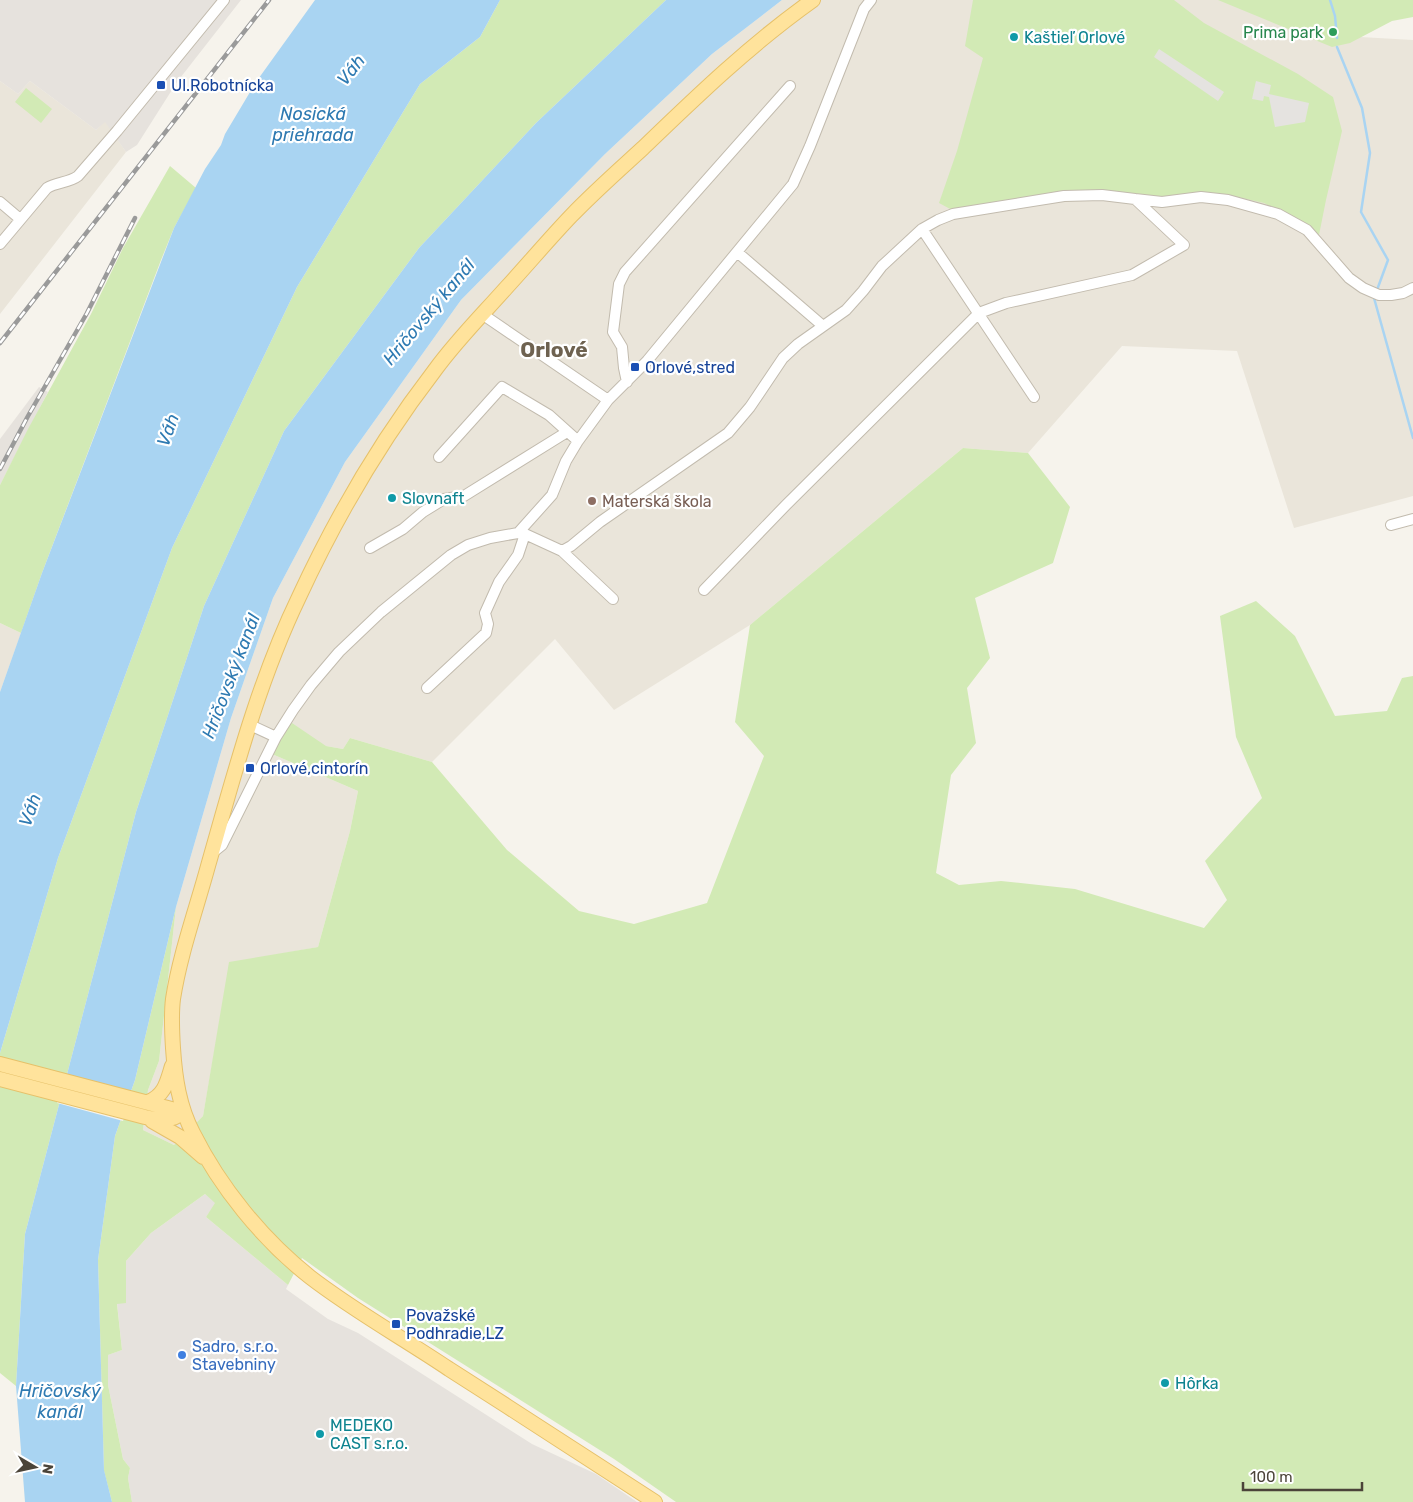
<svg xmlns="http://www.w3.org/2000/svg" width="1413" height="1502" font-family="Rubik,sans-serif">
	<rect width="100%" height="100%" fill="#f6f3ec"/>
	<path fill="#eae5da" d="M782,0H1269L1343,36L1413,40V496L1294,528L1237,351L1122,346L1028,453L963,448L750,625L614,710L555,639L432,762L350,738L343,749L326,746L272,754L358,791L350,831L318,947L230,963L203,1116L174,1145L143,1130L148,1090L159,1061L176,907L231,718L273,598L345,462L461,300L605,154L712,54Z
		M0,81L18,94L30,81L96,130L105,121L126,152L0,314Z
		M0,623L21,633L0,692Z"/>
	<path fill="#e6e2dd" d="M0,0H241L177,82L137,145L126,152L105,122L96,130L30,81L18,94L0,81Z
		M39,387L48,392L0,485V439Z
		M205,1194L216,1203L206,1217L288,1285L286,1289L328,1319L358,1333L532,1444L596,1474L637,1502H132L128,1478L130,1468L123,1459L108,1385V1355L122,1350L117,1303H126V1261L151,1233Z"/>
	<path fill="#d2eab5" d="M500,0H666L536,123L419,248L284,431L204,606L136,812L25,1234L16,1386L0,1373V1053L58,858L172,548L297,287L420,84L480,37Z
		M973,0H1174L1204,23L1298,74L1333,97L1342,131L1326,200L1319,235L1311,228L1264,203L1224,194L1160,198L1119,192L952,210L939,203L957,151L983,58L965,46Z
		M1218,0H1413V17L1392,21L1350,43L1332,47Z
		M26,88L52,109L41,123L15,102Z
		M170,166L196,188L174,228L161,260L42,573L21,633L0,623V485L28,429L91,314L123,248Z
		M963,448L1028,453L1070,507L1053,563L975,598L990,658L967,688L976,743L951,775L936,873L959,885L1001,881L1075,889L1204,928L1227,900L1205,861L1262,798L1236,737L1220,616L1256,601L1295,636L1335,716L1387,711L1402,678L1413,676V1502H676L614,1459L358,1298L302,1258L288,1285L206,1217L215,1203L205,1194L151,1233L126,1261V1303L117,1304L122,1350L108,1355V1385L123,1459L130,1468L128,1478L132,1502H112L104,1471L98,1260L115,1136L135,1080L176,907L159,1061L148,1090L143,1130L174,1145L203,1116L229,962L318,947L350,831L358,791L272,754L289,721L326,746L343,749L350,738L432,762L507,850L579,911L634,924L707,903L764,756L735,722L750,625Z"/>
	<path fill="#e5e3e0" d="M1159,49L1224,92L1218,101L1154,57Z
		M1256,81L1271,85L1269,94L1309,103L1305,122L1275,127L1269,97L1264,96L1263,101L1252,99Z"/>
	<path fill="#a9d4f2" d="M315,0H500L480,37L420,84L297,287L172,548L58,858L0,1053V692L42,573L174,228L205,169L221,145L225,134L256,82Z
		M666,0H782L712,54L605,154L461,300L345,462L273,598L231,718L176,907L135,1080L115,1136L98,1260L104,1470L112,1502H25L16,1386L25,1234L136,812L204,606L284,431L419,248L536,123Z"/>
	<path fill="#f6f3ec" d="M61,1090L128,1108L123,1121L57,1103Z"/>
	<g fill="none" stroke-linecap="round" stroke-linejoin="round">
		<path stroke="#a9d4f2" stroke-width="2.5" d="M1330,0L1335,16L1337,38
			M1337,47L1362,108L1370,153L1361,212L1388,260L1377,290
			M1375,295L1374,298L1413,438"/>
		<defs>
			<path id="minor" d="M1135,199L1162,202L1201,197L1228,200L1278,214L1307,230L1349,278L1363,288L1379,295H1391L1403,293L1413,288
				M0,202L20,219
				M922,229L1034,397
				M0,244L47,188C56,182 69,183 78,176L117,131L224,0
				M737,252L823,326
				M482,314L608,400
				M627,382L624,368L622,347L613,332L619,284L625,272L790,86
				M439,457L502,387L549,415L578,441
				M1391,525L1413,519
				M518,533L552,495L566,461L578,441L608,400L647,361L793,184L810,146L864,9L871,0
				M370,548L403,529L423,512L444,499L464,496L567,432
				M562,551L613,599
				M427,688L486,633L488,624L485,613L499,582L518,555L525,534
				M250,725L276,737
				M212,853L222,845L276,737L293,710L311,685L339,652L381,612L451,555L468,545L490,538L518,533L525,534L562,551L571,546L600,522L728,433L750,407L783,358L798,344L846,310L863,291L882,266L922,229L938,220L953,214L1064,196L1102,195L1135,199L1184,245L1132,275L1006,303L979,313L786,505L704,590"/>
			<path id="major" d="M0,1064L183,1112
				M0,1079L145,1117C158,1120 172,1122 183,1112
				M148,1102C165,1095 167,1082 172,1066
				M152,1121L180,1137L203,1157
				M655,1502C587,1458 518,1413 449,1369C403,1338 354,1311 310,1277C262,1239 220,1187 193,1133C179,1106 175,1078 173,1048C172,1032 171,1015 173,999C180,954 196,910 208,866C234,775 258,682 299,597C336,517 381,440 435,370C456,341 482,315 506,288C528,264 549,239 571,216C594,192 619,170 643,148C697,96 751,44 813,0"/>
		</defs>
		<use href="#minor" stroke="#c2bbae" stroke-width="12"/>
		<use href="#major" stroke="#e6c16a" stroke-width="16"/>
		<use href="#minor" stroke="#fff" stroke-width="10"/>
		<use href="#major" stroke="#ffe39c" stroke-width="14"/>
		<defs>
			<path id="rail" d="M0,343L269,0
				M0,469L28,416L87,313L135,218"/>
		</defs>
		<use href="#rail" stroke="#9a9a9a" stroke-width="4.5"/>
		<use href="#rail" stroke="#fff" stroke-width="2.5" stroke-dasharray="8" stroke-linecap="butt"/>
	</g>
	<circle fill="#2e9e5b" stroke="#fff" stroke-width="2" cx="1333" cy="32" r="5"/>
	<g fill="#0f9aa8" stroke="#fff" stroke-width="2">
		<circle cx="1014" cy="37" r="5"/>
		<circle cx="392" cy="498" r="5"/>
		<circle cx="1165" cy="1383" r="5"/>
		<circle cx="320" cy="1434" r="5"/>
	</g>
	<g fill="#1a4fb4" stroke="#fff" stroke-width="2">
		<rect x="156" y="80" width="10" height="10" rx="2.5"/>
		<rect x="630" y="362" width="10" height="10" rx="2.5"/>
		<rect x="245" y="763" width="10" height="10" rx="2.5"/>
		<rect x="391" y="1319" width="10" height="10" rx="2.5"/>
	</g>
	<circle fill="#8d6e63" stroke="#fff" stroke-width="2" cx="592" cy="501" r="5"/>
	<circle fill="#3f7fe0" stroke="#fff" stroke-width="2" cx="182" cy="1355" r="5"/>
	<g text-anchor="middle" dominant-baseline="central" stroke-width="4.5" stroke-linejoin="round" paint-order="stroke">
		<g font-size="16" fill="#27864d" stroke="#fff" text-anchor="end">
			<text x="1323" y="32">Prima park</text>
		</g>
		<g font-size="16" fill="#0d838f" stroke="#fff" text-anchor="start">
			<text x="1024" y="37">Kaštieľ Orlové</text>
			<text x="402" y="498">Slovnaft</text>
			<text x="1175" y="1383">Hôrka</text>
			<text x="330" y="1425">MEDEKO<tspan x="330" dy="18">CAST s.r.o.</tspan></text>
		</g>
		<g font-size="16" fill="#164399" stroke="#fff" text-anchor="start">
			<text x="171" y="85">Ul.Robotnícka</text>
			<text x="645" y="367">Orlové,stred</text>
			<text x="260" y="768">Orlové,cintorín</text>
			<text x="406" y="1315">Považské<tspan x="406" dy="18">Podhradie,LZ</tspan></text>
		</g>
		<g font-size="16" fill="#785e54" stroke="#fff" text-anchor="start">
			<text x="602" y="501">Materská škola</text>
		</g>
		<g font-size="16" fill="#366cbe" stroke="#fff" text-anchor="start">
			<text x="192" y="1346">Sadro, s.r.o.<tspan x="192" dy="18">Stavebniny</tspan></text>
		</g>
		<g font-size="18" font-style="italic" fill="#2e7ab2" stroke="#fff">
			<text transform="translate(351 70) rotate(-52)">Váh</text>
			<text x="313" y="114">Nosická<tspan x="313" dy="21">priehrada</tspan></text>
			<text transform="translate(429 312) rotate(-50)">Hričovský kanál</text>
			<text transform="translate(168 430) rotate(-70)">Váh</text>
			<text transform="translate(231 676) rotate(-69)">Hričovský kanál</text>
			<text transform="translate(30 810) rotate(-70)">Váh</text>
			<text x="60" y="1391">Hričovský<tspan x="60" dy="21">kanál</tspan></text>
		</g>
		<g font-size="21" font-weight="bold" fill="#6e6250" stroke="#fff">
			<text x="554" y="349">Orlové</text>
		</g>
	</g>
	<g transform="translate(35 1467) rotate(99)" stroke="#ffffff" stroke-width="4" paint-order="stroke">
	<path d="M0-4L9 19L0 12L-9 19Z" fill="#4b4439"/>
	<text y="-8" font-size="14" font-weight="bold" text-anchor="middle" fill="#4b4439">N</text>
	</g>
	<path d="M1243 1482v8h119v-8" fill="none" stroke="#4b4439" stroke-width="2.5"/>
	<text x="1250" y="1482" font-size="15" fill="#4b4439" stroke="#ffffff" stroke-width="4" paint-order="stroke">100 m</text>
</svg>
